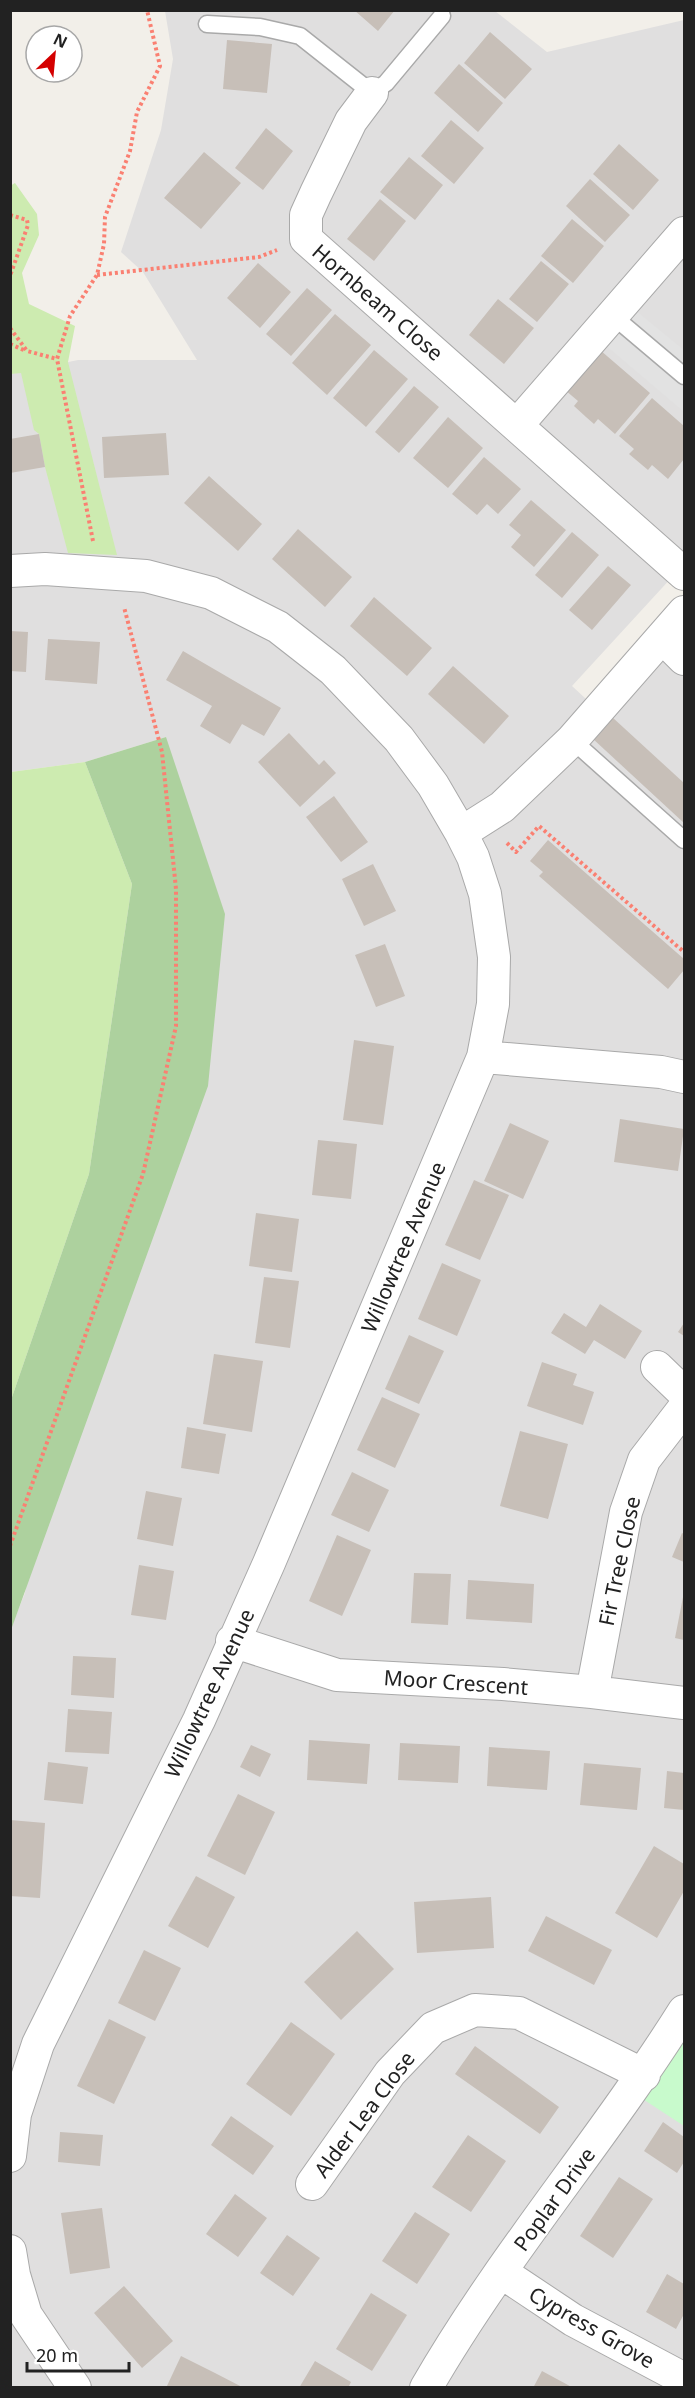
<svg xmlns="http://www.w3.org/2000/svg" width="695" height="2398" font-family="'Noto Sans',sans-serif">
	<rect width="100%" height="100%" fill="#f2efe9"/>
	<path fill="#e0dfdf" d="M165,11H495L547,52L684,20V564L572,686L598,710L684,612V2387H11L10,1630L25,1593L166,737L85,762L11,772V374L78,360H197L143,272L121,252L161,130L173,59Z"/>
	<path fill="#cdebb0" d="M15,183L37,214L39,235L22,273L29,304L75,326L68,362L117,555L68,553L45,467L39,434L34,430L21,373L11,374L10,186Z
		M85,762L132,884L89,1174L11,1400V772Z"/>
	<path fill="#add19e" d="M166,737L225,914L208,1086L11,1630V1400L89,1174L132,884L85,762Z"/>
	<path fill="#c8facc" d="M684,2011V2126L632,2092Z"/>
	<path fill="#e2e2e2" d="M634,309L684,350V412L604,344Z"/>
	<path fill="#c7bfb8" d="M354,10H395L378,31Z
		M490,32L532,69L505,99L464,63Z
		M227,40L272,44L267,93L223,89Z
		M459,64L503,103L478,132L434,93Z
		M451,120L484,148L454,184L421,156Z
		M266,128L293,151L263,190L235,168Z
		M619,144L659,180L633,210L593,174Z
		M204,152L241,183L201,229L164,198Z
		M409,157L443,185L415,220L380,192Z
		M590,179L630,215L605,242L566,206Z
		M380,199L406,221L374,261L347,239Z
		M572,219L604,246L573,283L541,256Z
		M541,261L569,284L537,322L509,299Z
		M258,263L291,292L260,328L227,298Z
		M307,288L332,310L291,356L266,334Z
		M498,299L534,328L504,364L469,335Z
		M335,314L371,345L327,395L292,363Z
		M374,350L408,379L366,427L333,398Z
		M600,350L650,393L615,434L598,419L594,424L586,417L574,406L578,401L565,390Z
		M414,386L439,407L399,453L375,432Z
		M652,398L684,426V459L668,479L652,465L648,470L629,454L634,449L619,436Z
		M448,417L483,448L448,488L413,458Z
		M166,433L169,475L104,478L102,437Z
		M39,434L45,467L10,473V439Z
		M484,457L521,489L498,514L487,504L477,515L452,494Z
		M209,476L262,524L238,551L184,503Z
		M531,500L566,530L534,567L511,547L521,535L509,525Z
		M298,529L352,577L325,607L272,559Z
		M572,532L599,555L562,598L535,575Z
		M608,566L631,585L592,630L569,610Z
		M374,597L432,648L407,676L350,626Z
		M10,631L28,632L26,672L10,671Z
		M48,639L100,642L97,684L45,680Z
		M183,651L281,708L264,736L242,724L230,744L200,726L212,706L166,680Z
		M453,666L509,716L484,744L428,694Z
		M612,717L684,783V823L592,738Z
		M289,733L319,765L324,760L336,773L300,807L258,762Z
		M334,796L368,842L341,862L306,817Z
		M548,840L684,959V970L668,989L539,876L543,872L530,861Z
		M373,864L396,911L364,926L342,879Z
		M385,944L405,996L376,1007L355,955Z
		M354,1040L394,1046L383,1125L343,1120Z
		M620,1119L684,1129L678,1171L614,1162Z
		M510,1123L549,1141L523,1199L484,1181Z
		M318,1140L357,1144L351,1199L312,1195Z
		M474,1180L509,1195L480,1260L445,1245Z
		M256,1213L299,1219L292,1272L249,1266Z
		M442,1263L481,1280L457,1336L418,1319Z
		M264,1277L299,1281L290,1348L255,1343Z
		M600,1304L642,1331L625,1359L594,1340L585,1354L551,1333L564,1313L586,1327Z
		M684,1323V1336L678,1332Z
		M409,1335L444,1351L419,1404L385,1389Z
		M214,1354L263,1361L252,1432L203,1424Z
		M542,1362L577,1374L573,1385L594,1392L583,1425L527,1406Z
		M382,1397L420,1414L395,1468L357,1450Z
		M187,1427L226,1434L219,1474L181,1468Z
		M520,1431L568,1444L548,1519L500,1506Z
		M352,1472L389,1490L369,1532L331,1515Z
		M146,1491L182,1498L173,1546L137,1539Z
		M682,1533L684,1534V1562L672,1557Z
		M337,1535L371,1550L342,1616L309,1601Z
		M139,1565L174,1571L166,1620L131,1615Z
		M414,1573L451,1574L448,1625L411,1623Z
		M468,1580L534,1584L532,1623L466,1619Z
		M683,1597L684,1598V1640L675,1638Z
		M73,1656L116,1658L114,1698L71,1695Z
		M68,1709L112,1712L109,1754L65,1752Z
		M309,1740L370,1744L367,1784L307,1780Z
		M400,1743L460,1746L458,1783L398,1780Z
		M251,1745L271,1754L260,1777L240,1767Z
		M489,1747L550,1751L547,1790L487,1786Z
		M48,1762L88,1767L83,1804L44,1800Z
		M584,1763L641,1768L637,1810L580,1805Z
		M667,1771L684,1773V1810L664,1808Z
		M238,1794L275,1812L245,1875L207,1856Z
		M10,1820L45,1823L40,1898L10,1896Z
		M654,1846L684,1864V1891L657,1938L615,1913Z
		M196,1876L235,1897L208,1948L168,1926Z
		M491,1897L494,1948L417,1953L414,1902Z
		M546,1916L612,1950L594,1985L528,1951Z
		M357,1931L394,1969L341,2020L304,1982Z
		M144,1950L181,1968L155,2021L118,2003Z
		M109,2019L146,2037L114,2104L77,2086Z
		M291,2022L335,2054L291,2116L246,2084Z
		M475,2046L559,2107L540,2134L455,2074Z
		M231,2116L274,2146L253,2175L211,2145Z
		M663,2122L684,2137V2162L677,2173L644,2151Z
		M60,2132L103,2135L100,2166L58,2162Z
		M468,2135L506,2161L471,2212L432,2187Z
		M619,2177L653,2199L613,2258L580,2236Z
		M235,2194L267,2218L238,2257L206,2234Z
		M102,2208L110,2268L70,2274L61,2213Z
		M415,2212L450,2234L417,2284L382,2261Z
		M287,2235L320,2258L293,2296L260,2273Z
		M667,2274L684,2284V2314L676,2329L646,2312Z
		M124,2286L173,2341L142,2368L94,2313Z
		M371,2293L407,2315L372,2371L336,2349Z
		M181,2356L215,2373L244,2388H166Z
		M315,2361L351,2382L348,2388H299Z
		M542,2371L568,2385L573,2388H533Z"/>
	<g fill="none" stroke-linecap="round" stroke-linejoin="round">
		<defs>
			<path id="service" d="M207,24L260,27L300,36L372,93L386,83L442,16
				M613,316L684,376
				M572,740L684,840"/>
			<path id="minor" d="M372,93L351,121L316,193L306,215V239L684,574
				M518,424L684,233
				M10,571L45,569L146,576L211,593L278,627L333,670L399,739L433,785L461,833L473,857L485,894L494,957L493,1004L483,1057L269,1563L199,1720L38,2044L15,2114L10,2156
				M662,637L684,659
				M461,833L502,807L572,740L684,612
				M483,1057L661,1072L684,1077
				M657,1367L684,1393
				M232,1641L337,1675L503,1684L592,1692L684,1703
				M592,1692L626,1512L644,1460L684,1408
				M312,2184L390,2073L433,2028L475,2010L519,2013L644,2075
				M10,2251L14,2275L26,2315L75,2388
				M501,2272L573,2320L684,2379
				M426,2388C502,2256 603,2140 684,2011"/>
		</defs>
		<use href="#service" stroke="#a9a9a9" stroke-width="19"/>
		<use href="#minor" stroke="#a9a9a9" stroke-width="34"/>
		<path stroke="#fa8072" stroke-width="4" stroke-dasharray="3 3" stroke-linecap="butt" d="M10,215L27,220L28,225L10,276
			M97,275L259,257L277,250
			M10,328L27,351L57,359
			M10,344L26,351
			M93,541L57,359L70,316L97,275L104,244L105,217L130,151L137,112L160,66L147,10
			M507,843L516,852L539,826L684,952
			M10,1546L143,1174L176,1026V889L162,752L124,607"/>
		<use href="#service" stroke="#fff" stroke-width="16"/>
		<use href="#minor" stroke="#fff" stroke-width="32"/>
	</g>
	<g text-anchor="middle" dominant-baseline="central" stroke-width="4.5" stroke-linejoin="round" paint-order="stroke">
		<g font-size="21" fill="#222" stroke="#fff">
			<text transform="translate(378 302) rotate(41)">Hornbeam Close</text>
			<text transform="translate(403 1247) rotate(-67)">Willowtree Avenue</text>
			<text transform="translate(619 1561) rotate(-78)">Fir Tree Close</text>
			<text transform="translate(456 1682) rotate(4)">Moor Crescent</text>
			<text transform="translate(209 1693) rotate(-65)">Willowtree Avenue</text>
			<text transform="translate(364 2114) rotate(-53)">Alder Lea Close</text>
			<text transform="translate(554 2199) rotate(-54)">Poplar Drive</text>
			<text transform="translate(592 2327) rotate(30)">Cypress Grove</text>
		</g>
	</g>
	<rect width="695" height="2398" fill="none" stroke="#222222" stroke-width="24"/>
	<g transform="translate(54 54) rotate(26)"><circle r="28" fill="#ffffff" stroke="#a7a7a7" stroke-width="1.5"/>
	<path d="M0-4.5L10 22L0 15L-10 22Z" fill="#d40000"/>
	<text y="-9" font-size="16" font-weight="bold" text-anchor="middle" fill="#222222">N</text>
	</g>
	<path d="M27 2362v9h102v-9" fill="none" stroke="#222222" stroke-width="3"/>
	<text x="36" y="2362" font-size="18" fill="#222222" stroke="#ffffff" stroke-width="4.5" paint-order="stroke">20 m</text>
</svg>
